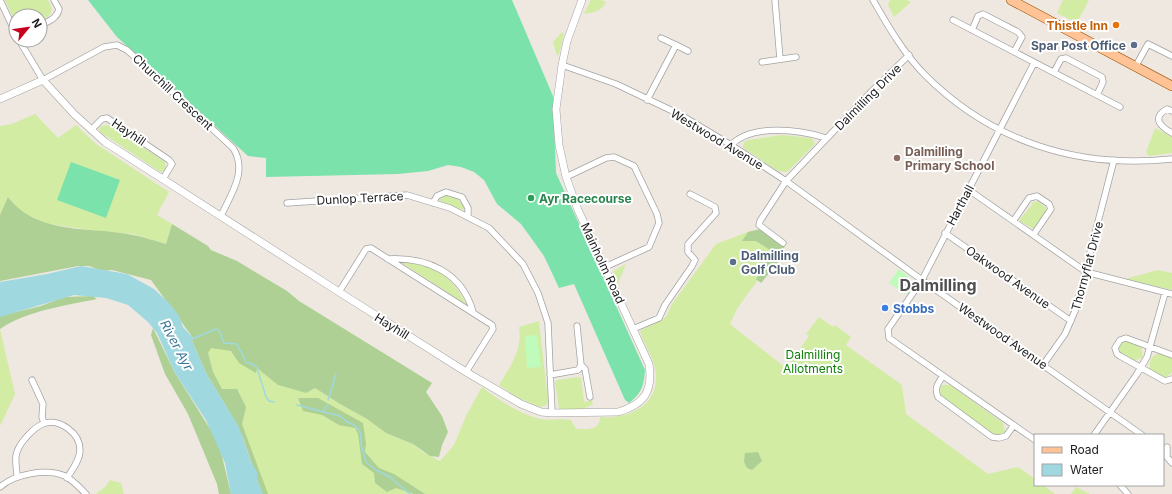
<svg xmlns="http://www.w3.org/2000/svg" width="1172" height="494" font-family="Inter,sans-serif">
	<rect width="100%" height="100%" fill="#eee8e1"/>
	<path fill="#d2eca4" d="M5,0H48C55,11 51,16 40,22V16H16V24Z
		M591,0H602L606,2C601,12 594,12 584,14Z
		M890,0H907L911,2L894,17L888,5Z
		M1063,0H1089L1077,23L1057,13Z
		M562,32L564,34L559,54L557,56L553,42Z
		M35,114L58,138L76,125L96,144L169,192L157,215L172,224L166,244L133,234L104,232L43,223L21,211L8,197L0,215V126L12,124Z
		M106,125L111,126L165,162L166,170L161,172L159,171L100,132L99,127Z
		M1155,128L1172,137V153L1149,156L1146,152Z
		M782,135L812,138L815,144L787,172L778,171L743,148L744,142L748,140Z
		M446,195L457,198L465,207L463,210L438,200Z
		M1038,201L1046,208L1047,213L1038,223V227L1035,230L1020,221V219L1032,205L1031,203Z
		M750,231L785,246L748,293L737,309L730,324L736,329L786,368L809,336L806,334L819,317L833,327L835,325L851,337L846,345L902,385L906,414L988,474L1018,467L1035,479V485H1043L1055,494H264C256,471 250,445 239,424C224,397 205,373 195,343L213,330L278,385L306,393L315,388L340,404L367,419L386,433L413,444L421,451L440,461L454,445L466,416L482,387C499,401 519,413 540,419C550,421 561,418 571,420L576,429C587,429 600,431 600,417C630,419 662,404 655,369C653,355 643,344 640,331L666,317L672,304L716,244Z
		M399,261C434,265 450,273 467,305Z
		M626,264L618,284L613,271Z
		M1158,270L1172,273V290L1125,279Z
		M539,321L548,401L547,405L540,407L516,397L499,385C510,367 523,349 519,327Z
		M0,329L15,394L0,426Z
		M1127,341L1141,346L1143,357L1134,361L1120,353L1119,347L1121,343Z
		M1159,353L1172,358V372L1167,377L1163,378L1150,370C1149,361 1150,357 1159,353Z
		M578,377L581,378L584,402L592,400L593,404L583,409H559L555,382L557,380Z
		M941,385H950L1003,423L1005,432L1000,435L993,434L943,398L940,393Z
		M110,480L121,483L124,494H96L106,486Z
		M1076,487L1090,494H1071Z"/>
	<path fill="#aed094" d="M8,197C38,236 90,226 133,235C144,237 155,241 166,244L172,224L208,246L211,250L237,261L287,291L299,301L432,383L426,392L442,416L448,432L442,445L439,457L430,456L413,444L386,433L367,419L340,404L315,388L306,393L278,385L257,368L256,373L239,363L231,351L211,348L208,353L213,372L222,389H237L246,407L242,424L268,494H262L243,438L226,406L207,375L192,341L193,338L151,280L112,270L102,271L89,266H78L0,281V215Z
		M760,229L785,246L782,251L785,254L761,283L756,279L760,273L759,266L770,250L756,241H742L748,232Z
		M93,296L97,299C67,305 26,311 0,329V316L41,306L64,297Z
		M153,328L175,373L212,432L221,452L231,494H219L217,484L188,414L165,374L151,335Z
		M298,398H318L363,423L366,443L365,452L379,468L394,474L425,494H414L396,488L387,492L375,483L374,473L362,464L358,434L355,428L339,425L322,415L303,411Z
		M758,452L762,461L752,470L747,468L744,462L745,453Z"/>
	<path fill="#bffcbb" d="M899,269L909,277L913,286L908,294H905L889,283Z
		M537,335L541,367L527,368L525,336Z"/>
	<path fill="#7be2ab" d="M88,0H512L553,96L556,173L645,370C644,385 642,393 629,403L625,400L574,284L559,288L544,256L521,224L497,204L484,180L474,172L461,167L448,165L428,171L398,174L266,177V158L248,156L117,37Z
		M71,162L120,180L106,218L57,200Z"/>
	<path fill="#9fd9df" d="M81,266L127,274L154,289L170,304L179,316L183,327L193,338L192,341L207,375L239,427L251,462L257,472V479L263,494H231L225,463L206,420L175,373L157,333L148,322L128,305L106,298L74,295L0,317V282L47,274Z"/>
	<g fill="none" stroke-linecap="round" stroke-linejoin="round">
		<path stroke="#9fd9df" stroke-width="1.5" d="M192,339L216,329L220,332L224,343L237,344L246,362L254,365L257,368L266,397L269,401L274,402
			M328,400L336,374
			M297,405L340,416L347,422L354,425L359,430L361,435V445L366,462L376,470L390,477L410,494
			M324,410L327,405"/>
		<defs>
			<path id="minor" d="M0,0L16,34
				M775,0L780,59
				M873,0C888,26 904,54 925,75C992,142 1078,169 1172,159
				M953,20L1120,107
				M40,26C48,21 57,19 59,9L54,0
				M972,30L978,16L983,14L1018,32L1022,37L1014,52
				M661,38L676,45
				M19,40L43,80L104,47L117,45L127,50L233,148C248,171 231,194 221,216
				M762,62L796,57
				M1138,62L1148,44L1172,56
				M1034,63L922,280L888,329L889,338L1035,440
				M562,65L616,84L681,115L731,145L786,181L922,280L1142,435
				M1054,72L1061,59L1066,58L1102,77L1103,82L1097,95
				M647,100L676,45L688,51
				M1172,111L1167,109C1151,118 1161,127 1172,133
				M91,130L102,119L107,118L169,160L172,164L163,179
				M731,145C752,123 801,130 826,138
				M566,177L606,158L614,157L634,166L657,214L659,223L649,247L605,267
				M969,190L1086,272L1172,294
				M287,203L407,195L450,208L489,228L523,264L538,293L548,323L552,413
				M433,203L437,196L446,192L462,197L468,208V217
				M1014,220L1029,198L1037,196L1049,204L1051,209L1034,234
				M945,233L1071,321
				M783,243L759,225L760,221L786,181L872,91L909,55
				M388,259C427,257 462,272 473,312
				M339,292L366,249L371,248L492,325L493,329L466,372
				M633,329L659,318L665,305L692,266L695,260L688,252V244L716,213L715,207L690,194
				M1172,355L1126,338L1120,340L1115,348L1117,354L1120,356L1165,381L1172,379
				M581,365L585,369L590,397
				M1043,365L1065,334L1075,311L1114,160
				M550,375L578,370L581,365L577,326
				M943,376C938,383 934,388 938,397L992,437L999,438L1006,436L1014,425
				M32,380L43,404L42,417L44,423
				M1094,435L1137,374L1147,357L1165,293
				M1167,447V457L1172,463
				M17,476C17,469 14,458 17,452C20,442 35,426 45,423C60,419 80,433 80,450C80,460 72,470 67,478
				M1120,485L1128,494
				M0,487C15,474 46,468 65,476C73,480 80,488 86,494"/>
			<path id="tertiary" d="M0,99L43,80L74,114L105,142L339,292L466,372L521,404L541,412L552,413L618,412C645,404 653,391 649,364L578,210L566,177L559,145L556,109L562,65L567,41L582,0"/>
			<path id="primary" d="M1011,0L1172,86"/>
		</defs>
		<use href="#minor" stroke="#a3a3a3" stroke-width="7"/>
		<use href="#tertiary" stroke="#a3a3a3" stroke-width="8"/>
		<use href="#primary" stroke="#954e00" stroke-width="10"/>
		<use href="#minor" stroke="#fff" stroke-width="5.5"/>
		<use href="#tertiary" stroke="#fff" stroke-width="7"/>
		<use href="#primary" stroke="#ffc396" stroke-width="9"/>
	</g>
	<circle fill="#e8710a" stroke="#fff" stroke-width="1.5" cx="1116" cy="25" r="4"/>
	<g fill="#5c6f8a" stroke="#fff" stroke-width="1.5">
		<circle cx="1134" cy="45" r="4"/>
		<circle cx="733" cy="262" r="4"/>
	</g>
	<circle fill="#8d6e63" stroke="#fff" stroke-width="1.5" cx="897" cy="158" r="4"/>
	<circle fill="#2e9e5b" stroke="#fff" stroke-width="1.5" cx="531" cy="198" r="4"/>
	<circle fill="#3f7fe0" stroke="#fff" stroke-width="1.5" cx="885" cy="308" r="4"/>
	<g text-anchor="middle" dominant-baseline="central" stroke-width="4" stroke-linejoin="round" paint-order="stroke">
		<g font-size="12" font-weight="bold" fill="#c56008" stroke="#fff" text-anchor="end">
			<text x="1108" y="25">Thistle Inn</text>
		</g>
		<g font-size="12" font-weight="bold" fill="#4e5e75" stroke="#fff" text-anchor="end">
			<text x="1126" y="45">Spar Post Office</text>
			<text x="741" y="255" text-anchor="start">Dalmilling<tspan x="741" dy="14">Golf Club</tspan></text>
		</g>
		<g font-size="12" fill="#1c1c1c" stroke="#fff">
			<text transform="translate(173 92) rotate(43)">Churchill Crescent</text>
			<text transform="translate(868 97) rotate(-45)">Dalmilling Drive</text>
			<text transform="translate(129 132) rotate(34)">Hayhill</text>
			<text transform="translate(717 139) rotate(31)">Westwood Avenue</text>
			<text transform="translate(360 198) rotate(-3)">Dunlop Terrace</text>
			<text transform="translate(960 205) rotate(-62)">Harthall</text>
			<text transform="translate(603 263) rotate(65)">Mainholm Road</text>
			<text transform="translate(1087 266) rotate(-75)">Thornyflat Drive</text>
			<text transform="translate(1008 277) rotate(35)">Oakwood Avenue</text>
			<text transform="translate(392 326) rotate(32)">Hayhill</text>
			<text transform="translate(1003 336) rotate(35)">Westwood Avenue</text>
		</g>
		<g font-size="12" font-weight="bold" fill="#785e54" stroke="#fff" text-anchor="start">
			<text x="905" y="151">Dalmilling<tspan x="905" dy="14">Primary School</tspan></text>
		</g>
		<g font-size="12" font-weight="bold" fill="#27864d" stroke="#fff" text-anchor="start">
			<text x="539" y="198">Ayr Racecourse</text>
		</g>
		<g font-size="12" font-weight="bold" fill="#366cbe" stroke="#fff" text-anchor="start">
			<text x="893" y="308">Stobbs</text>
		</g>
		<g font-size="12" fill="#0d7f06" stroke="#fff">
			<text x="813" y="354">Dalmilling<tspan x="813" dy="14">Allotments</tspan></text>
		</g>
		<g font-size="13" font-style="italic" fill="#3c7898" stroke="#fff">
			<text transform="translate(177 345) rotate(62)">River Ayr</text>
		</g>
		<g font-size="16" font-weight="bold" fill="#4f4f4f" stroke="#fff">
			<text x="938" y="285">Dalmilling</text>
		</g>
	</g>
	<rect x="1034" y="434" width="130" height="52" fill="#ffffff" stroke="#a4a4a4"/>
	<rect x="1042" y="447" width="20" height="6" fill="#ffc396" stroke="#a4a4a4"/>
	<text x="1070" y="454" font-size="12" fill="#1c1c1c">Road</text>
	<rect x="1042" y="464" width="20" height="12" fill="#9fd9df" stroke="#a4a4a4"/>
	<text x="1070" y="474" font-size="12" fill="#1c1c1c">Water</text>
	<g transform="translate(28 28) rotate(61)"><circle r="19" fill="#ffffff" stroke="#a4a4a4"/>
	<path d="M0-3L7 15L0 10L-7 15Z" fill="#c9001d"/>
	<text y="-6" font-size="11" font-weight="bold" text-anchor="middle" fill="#1c1c1c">N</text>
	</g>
</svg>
